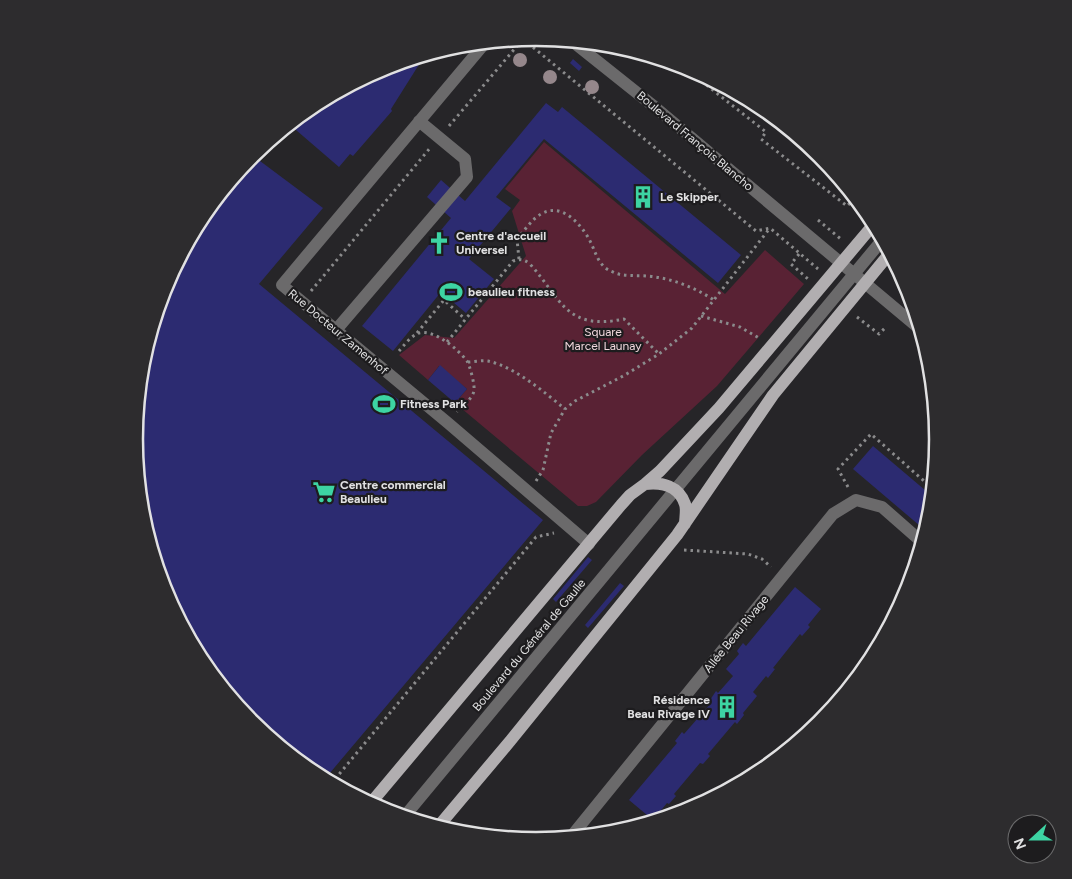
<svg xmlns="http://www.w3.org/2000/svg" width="1072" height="879" font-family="Figtree,sans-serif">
	<rect width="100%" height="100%" fill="#262528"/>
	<path fill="#592234" d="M544,142L725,294L765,250L804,284L717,386L642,455L596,502L587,506H578L455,403L467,389L439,366L428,380L399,355L425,335L454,338L526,256L512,211L520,200L505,189Z"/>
	<path fill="#04172a" d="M718,83L760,105L820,155L840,179Z"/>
	<path fill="#2c2b71" d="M425,55L391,109L392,111L353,156L350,154L339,167L289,124L313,105L382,68Z
		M573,59L582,67L579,71L570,63Z
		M546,103L558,112L562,107L741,255L718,283L544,139L496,197L511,208L469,259L494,279L466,313L441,292L393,351L362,326L451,218L427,197L441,180L465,201Z
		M252,155L323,208L259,284L543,520L324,780L312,774L252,724L202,663L164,593L142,518L134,439L142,361L165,285L202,216Z
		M440,365L467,389L455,403L428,380Z
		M873,446L932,496L930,518L926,531L853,469Z
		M588,557L592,560L556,602L553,599Z
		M620,583L624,586L588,628L585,625Z
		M795,587L821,609L808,625L810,627L802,636L800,634L773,668L775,669L768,678L766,676L753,692L757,696L743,713L744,715L737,724L735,722L708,754L710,756L703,764L700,763L674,794L676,796L669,804L667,803L653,820L629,800L677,743L675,741L682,732L684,734L712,702L710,700L716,691L718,693L733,676L726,669L739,654L737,651L743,643L746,646Z"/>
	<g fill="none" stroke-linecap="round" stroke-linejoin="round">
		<path stroke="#8b8b8c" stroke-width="3" stroke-dasharray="2.5 4" stroke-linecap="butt" d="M523,39L756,231L770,228L818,269
			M681,65L766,132L761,139L847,206L852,201L864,213
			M449,126L523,39
			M818,220L842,240
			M799,254L791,264L808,279
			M519,259L517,239C524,231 532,219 541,214C561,202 580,223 589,239C596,252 598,267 613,272C623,277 635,275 647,276C671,278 694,287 714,300
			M311,291L430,148
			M701,316L740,327L759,338
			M857,317L879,334L886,327
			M417,333L444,300L465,319
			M447,342L513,261C520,259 524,259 530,264C562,300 566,331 624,319L659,354
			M399,351C404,345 412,335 419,333C434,329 458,349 467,361C470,366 475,385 474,391C472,399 462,407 457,412
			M468,362C474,362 482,360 488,361C515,367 544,392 565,409
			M536,481L543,470L551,433L565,409L575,401L625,375L659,354L692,328L770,228
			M848,487L838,469L871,434L933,489
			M684,550L748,554L762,559L771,567
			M331,784L536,537L554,533"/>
		<path stroke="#6b6a6b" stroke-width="12" d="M572,41L656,108L921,330
			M485,43L282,285L448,423L589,544
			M336,330L467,177L465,159L419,121
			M404,817L883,239
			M570,838L833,514L856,500L882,507L923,543"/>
		<path stroke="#b1aeb0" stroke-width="12" d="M645,484C662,482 679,486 685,504C687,510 685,518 685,524
			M370,804L621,505L630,495L645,484L660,471L719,408L874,224
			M437,828L511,740L677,535L773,395L890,253"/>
	</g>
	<g fill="#95878b">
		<circle cx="520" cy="60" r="7"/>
		<circle cx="550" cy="77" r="7"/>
		<circle cx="592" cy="87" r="7"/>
	</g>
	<defs>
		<symbol id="building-bare" viewBox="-9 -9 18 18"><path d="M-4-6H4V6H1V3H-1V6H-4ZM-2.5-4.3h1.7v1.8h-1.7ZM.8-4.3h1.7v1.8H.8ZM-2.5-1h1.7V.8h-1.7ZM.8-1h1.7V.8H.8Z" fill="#3dd4a3" stroke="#1d1c1e" stroke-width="2.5" paint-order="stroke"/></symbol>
		<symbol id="church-bare" viewBox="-9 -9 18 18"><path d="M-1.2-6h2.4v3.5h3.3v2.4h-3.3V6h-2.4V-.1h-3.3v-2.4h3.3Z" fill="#3dd4a3" stroke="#1d1c1e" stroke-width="2.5" paint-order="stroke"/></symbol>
		<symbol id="stadium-bare" viewBox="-9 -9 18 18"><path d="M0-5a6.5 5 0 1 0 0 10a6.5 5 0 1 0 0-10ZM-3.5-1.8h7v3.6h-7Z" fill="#3dd4a3" stroke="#1d1c1e" stroke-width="2.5" paint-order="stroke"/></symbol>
		<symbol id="supermarket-bare" viewBox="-9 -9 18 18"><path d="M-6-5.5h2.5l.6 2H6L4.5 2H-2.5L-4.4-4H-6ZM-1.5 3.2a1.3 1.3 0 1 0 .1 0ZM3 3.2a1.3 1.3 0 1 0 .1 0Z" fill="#3dd4a3" stroke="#1d1c1e" stroke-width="2.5" paint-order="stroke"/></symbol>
	</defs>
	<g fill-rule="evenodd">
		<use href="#building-bare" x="627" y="181" width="32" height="32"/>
		<use href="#church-bare" x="423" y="227" width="32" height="32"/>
		<use href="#stadium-bare" x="435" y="276" width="32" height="32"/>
		<use href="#stadium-bare" x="368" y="388" width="32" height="32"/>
		<use href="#supermarket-bare" x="308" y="476" width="32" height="32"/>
		<use href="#building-bare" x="711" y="691" width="32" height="32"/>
	</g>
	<g text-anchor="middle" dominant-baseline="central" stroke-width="4.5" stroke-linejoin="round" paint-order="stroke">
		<g font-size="12" fill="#e1e1e2" stroke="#1d1c1e">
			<text transform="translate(695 141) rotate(40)">Boulevard François Blancho</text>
			<text transform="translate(338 332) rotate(40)">Rue Docteur Zamenhof</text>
			<text transform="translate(736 634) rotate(-51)">Allée Beau Rivage</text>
			<text transform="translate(529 645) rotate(-50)">Boulevard du Général de Gaulle</text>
		</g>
		<g font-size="12" font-weight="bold" fill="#e1e1e2" stroke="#1d1c1e" text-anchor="start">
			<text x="660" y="197">Le Skipper</text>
			<text x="456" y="236">Centre d'accueil<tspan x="456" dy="14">Universel</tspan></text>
			<text x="468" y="292">beaulieu fitness</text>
			<text x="400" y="404">Fitness Park</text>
			<text x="340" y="485">Centre commercial<tspan x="340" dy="14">Beaulieu</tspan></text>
			<text x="710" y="700" text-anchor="end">Résidence<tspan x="710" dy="14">Beau Rivage IV</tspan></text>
		</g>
		<g font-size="12" fill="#f0d7dc" stroke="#1d1c1e">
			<text x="603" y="332">Square<tspan x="603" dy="14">Marcel Launay</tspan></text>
		</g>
	</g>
	<path d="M0 0H1072V879H0ZM143 439a393 393 0 1 1 786 0a393 393 0 1 1-786 0Z" fill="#2d2c2e" fill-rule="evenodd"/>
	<path fill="none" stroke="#e1e1e2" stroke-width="2.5" d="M143 439a393 393 0 1 1 786 0a393 393 0 1 1-786 0Z"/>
	<g transform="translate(1032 839) rotate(249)"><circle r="24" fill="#1d1c1e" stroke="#6b6b6c"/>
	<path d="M0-4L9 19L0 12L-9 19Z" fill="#3dd4a3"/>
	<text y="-8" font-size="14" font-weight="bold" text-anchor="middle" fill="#e1e1e2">N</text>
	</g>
</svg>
